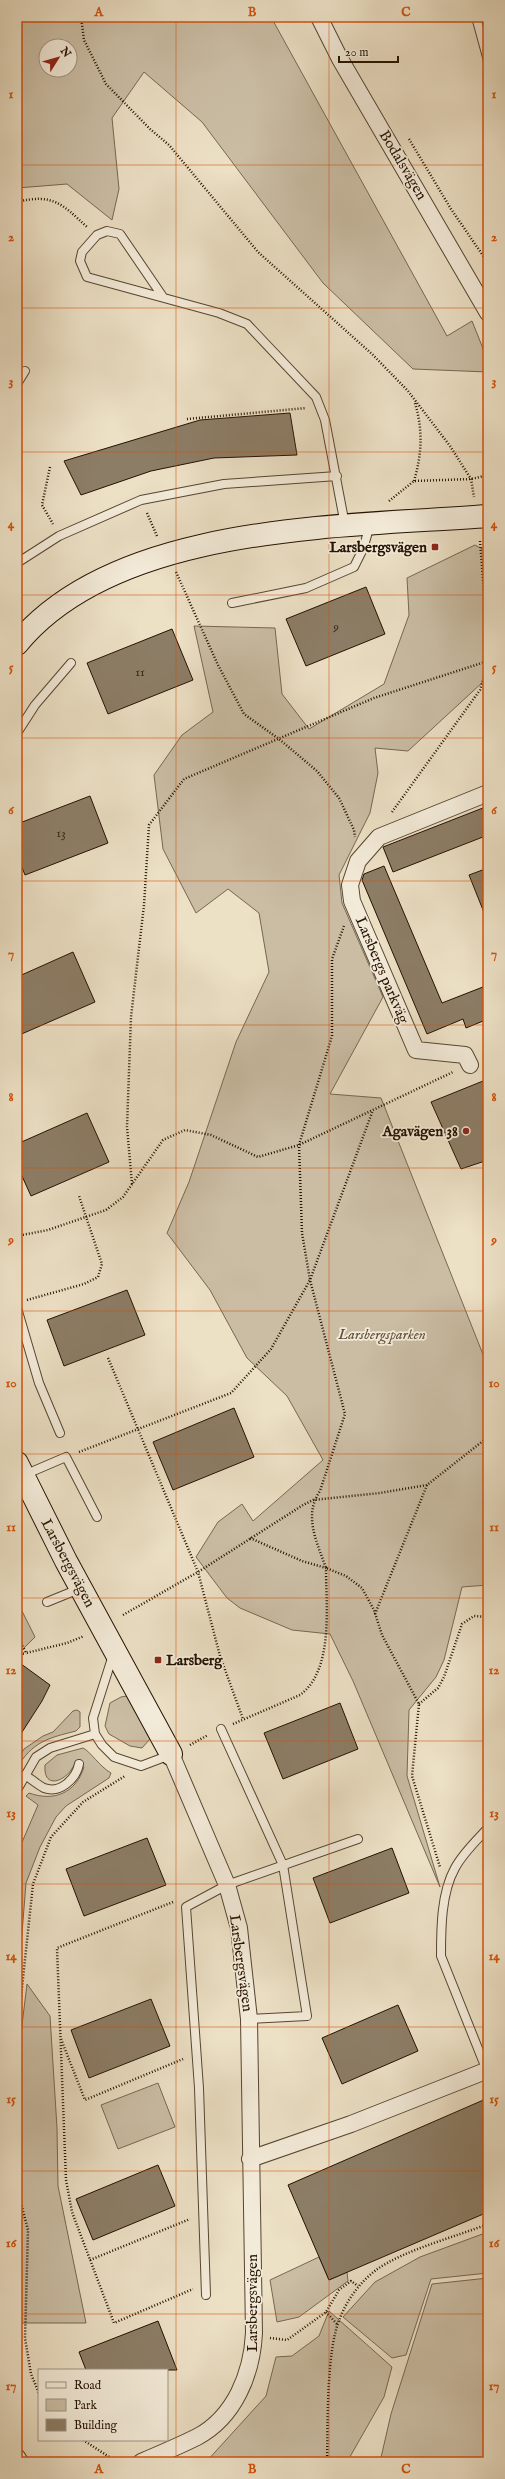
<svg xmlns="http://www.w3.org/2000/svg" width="505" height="2479" font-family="'IM FELL English',serif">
	<rect width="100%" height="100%" fill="#ece0c5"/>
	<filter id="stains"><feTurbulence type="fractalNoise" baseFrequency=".005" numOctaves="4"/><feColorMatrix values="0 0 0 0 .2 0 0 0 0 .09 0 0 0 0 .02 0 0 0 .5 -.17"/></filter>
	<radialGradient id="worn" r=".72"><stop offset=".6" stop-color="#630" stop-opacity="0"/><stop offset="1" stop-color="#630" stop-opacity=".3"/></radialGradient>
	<path fill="#cabda4" stroke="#776752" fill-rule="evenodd" d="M17,17H271L447,336L472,321L488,361V372L413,369L323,283L202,122L144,72L112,118L119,189L112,220L67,184L17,188ZM46,46H70V70H46Z
		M475,545L488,552V673L484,681L408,751L375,748L378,773L370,813L339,875L342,903L383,997L330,1094L381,1098L488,1367V1585L462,1587L444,1660L436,1677L409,1710L407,1776L440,1887L353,1681L330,1634L292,1630L240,1608L227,1598L196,1557L218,1522L242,1504L253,1521L323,1460L287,1396L247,1358L210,1290L167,1233L189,1182L236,1042L269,972L259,913L228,889L196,913L163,849L154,775L182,735L213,712L194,626L275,628L282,694L309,729L384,684L409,615L407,578Z
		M17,1601L35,1637L17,1655Z
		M127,1696L131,1700L150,1739L142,1748L130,1746L109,1734L105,1726L110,1703L121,1697Z
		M77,1710L80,1712V1727L76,1731C48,1738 32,1742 17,1768V1761L24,1749L43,1736L53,1732L73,1711Z
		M83,1748C90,1751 100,1767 111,1773L109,1778L66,1806L56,1817L40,1847L26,1883L17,1996V1854L38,1805L26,1796L29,1793C54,1802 76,1793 84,1767L74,1765C67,1781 43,1791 45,1765L57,1755Z
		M27,1984L50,2016L57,2128L58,2186L86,2323H17V2066Z
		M158,2083L175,2127L118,2149L101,2105Z
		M488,2232V2273L431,2279L406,2355L392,2358L343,2317L375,2282L420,2257Z
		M319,2257L329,2280L347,2272L348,2281L299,2317L277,2322L270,2280Z
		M488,2278V2462H380L391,2414L432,2284Z
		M329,2311L392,2367L384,2397L347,2462H206L266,2396L276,2357L292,2356L319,2336Z"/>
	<path fill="#8c7d66" stroke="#241100" d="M290,413L297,455L214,458L151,471L81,495L64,461L200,420Z
		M366,587L385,634L306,666L286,619Z
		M172,629L193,680L108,714L87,663Z
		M90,796L108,843L25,875L17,855V824Z
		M488,806V835L393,872L383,847Z
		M384,866L442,1003L488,985V1019L466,1028L463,1019L427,1034L362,880L364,874Z
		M488,868V920H487L469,875Z
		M73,952L95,1002L17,1036V977Z
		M488,1079V1160L461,1169L431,1102Z
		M87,1113L109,1162L31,1196L17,1165V1144Z
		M127,1290L145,1335L64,1366L47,1320Z
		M234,1408L254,1457L173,1490L153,1442Z
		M17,1661L50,1685L42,1701L17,1740Z
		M340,1703L358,1749L283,1779L264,1733Z
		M147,1838L166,1885L84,1916L66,1869Z
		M392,1848L409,1893L330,1923L313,1878Z
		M151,1999L170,2046L89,2078L71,2030Z
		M398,2005L418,2051L342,2084L322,2038Z
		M488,2098V2212L329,2280L288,2185Z
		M158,2165L175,2206L93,2240L76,2199Z
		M158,2321L177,2370H86L79,2352Z"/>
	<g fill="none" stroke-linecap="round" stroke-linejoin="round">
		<defs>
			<path id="lane" d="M476,17L488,61
				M163,297L120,234L107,231L97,235L82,252L80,261L87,277L219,313L247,324L316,397L325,420L345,525
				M17,384L25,371
				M17,563L59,536L141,500L224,484L337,476
				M232,603L306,588L354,567L363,549L370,525
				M17,733L35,705L71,663
				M17,1308L39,1383L60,1433
				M24,1475L66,1457L97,1517
				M47,1602L79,1589
				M113,1655L93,1718L95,1734L102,1745L114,1757L141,1766L170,1755
				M221,1729L283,1865L307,2016L249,2019
				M25,1775C31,1779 38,1785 44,1788C60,1794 76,1779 79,1764
				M17,1790L36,1757L50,1748L95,1734
				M487,2071L441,1956C441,1929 441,1893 455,1868C463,1853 476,1841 488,1828
				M206,2295L199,2088L186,1907L227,1885L358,1839"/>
			<path id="street" d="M319,17L340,59L488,313
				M470,1065L465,1055L416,1050L352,901L350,885L358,861L379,837L488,793
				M250,2159L351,2124L488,2070
				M17,2457L20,2462
				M141,2462C160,2454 179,2446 197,2437C235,2417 252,2373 254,2333L249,2019L239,1928L227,1885L171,1754"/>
			<path id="secondary" d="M17,644C116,523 345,527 488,516
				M17,1463L66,1561L171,1754"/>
		</defs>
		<use href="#lane" stroke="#564531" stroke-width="10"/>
		<use href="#street" stroke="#564531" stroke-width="18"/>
		<use href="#secondary" stroke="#241100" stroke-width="24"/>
		<path stroke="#241100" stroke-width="2.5" stroke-dasharray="1 2" stroke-linecap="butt" d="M81,17L84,40L106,84L150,129L169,145L258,252L373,355L408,391L450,446L471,479L474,497
			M409,139L451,209L488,263
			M17,202C53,193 62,204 87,227
			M187,419L306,408
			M50,467L42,505L53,524
			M414,481C422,454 423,430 415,403
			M389,501L414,481L471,479L488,475
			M147,513L157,536
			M480,541L488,643
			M176,572L218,665L244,714L279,739L317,771L339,798L354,830L355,837
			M392,812L480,690L488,664
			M344,926L332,959V1036L299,1145L302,1233L310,1280L345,1414L320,1491C303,1516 317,1542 326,1568L346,1576L362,1588L374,1610L382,1635L419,1704L412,1776L440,1867
			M132,1184L127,1127L131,1017L144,905L149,825L184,779L374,698L488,661
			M17,1236L48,1230L106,1210L123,1197L163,1140L185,1130L211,1135L258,1157L299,1145L453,1072
			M27,1300L84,1284L98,1277L102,1264L79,1196
			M108,1358L198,1572L220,1656L243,1719
			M79,1452L231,1393L271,1349L310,1280L373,1110
			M375,1614L427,1485
			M123,1615L198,1572L303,1505L313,1500L380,1493L427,1485L488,1437
			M17,1635L26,1653L67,1643L84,1636
			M17,1655L26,1653
			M419,1704L438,1688L444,1677L462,1624L474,1616L488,1617
			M233,1724L300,1695C334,1670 326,1606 326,1568L302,1561L250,1538
			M190,1745L208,1735
			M173,1902L57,1948L66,2180L72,2212L114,2323L193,2289
			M17,2035L33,1884L51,1837L83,1802L125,1776
			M61,2039L85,2100L183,2059
			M17,2188L28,2230L25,2338L31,2374L39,2393
			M90,2260L190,2219
			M326,2312L337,2324
			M270,2338L287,2340L326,2312L339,2290L351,2281L358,2286
			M83,2440L117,2462
			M327,2462C328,2425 326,2350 340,2318C347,2300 360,2282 376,2270C404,2250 455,2237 488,2224"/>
		<use href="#lane" stroke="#f3ebd9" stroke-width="8"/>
		<use href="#street" stroke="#f3ebd9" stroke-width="16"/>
		<use href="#secondary" stroke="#f3ebd9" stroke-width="22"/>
	</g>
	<path fill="none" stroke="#d4520b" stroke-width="1" stroke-opacity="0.55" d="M176,17V2462M329,17V2462M17,165H488M17,308H488M17,452H488M17,595H488M17,738H488M17,881H488M17,1025H488M17,1168H488M17,1311H488M17,1454H488M17,1598H488M17,1741H488M17,1884H488M17,2027H488M17,2171H488M17,2314H488"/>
	<g fill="#8f2418" stroke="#f3ebd9" stroke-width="1.5">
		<rect x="431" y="543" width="8" height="8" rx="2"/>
		<circle cx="466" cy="1131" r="4"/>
		<rect x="154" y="1656" width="8" height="8" rx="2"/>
	</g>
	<g text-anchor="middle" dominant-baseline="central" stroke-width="3.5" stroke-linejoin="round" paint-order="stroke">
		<g font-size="13" fill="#3e2c1a">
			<text x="336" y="627">9</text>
			<text x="140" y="672">11</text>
			<text x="61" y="833">13</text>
		</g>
		<g font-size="15" fill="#241100" stroke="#f3ebd9">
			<text transform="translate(403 165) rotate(59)">Bodalsvägen</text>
			<text transform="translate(382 970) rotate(67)">Larsbergs parkväg</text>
			<text transform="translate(68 1563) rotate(62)">Larsbergsvägen</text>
			<text transform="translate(241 1963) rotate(82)">Larsbergsvägen</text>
			<text transform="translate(252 2303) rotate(-90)">Larsbergsvägen</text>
		</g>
		<g font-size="15" font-weight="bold" fill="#241100" stroke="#f3ebd9" text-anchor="end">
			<text x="427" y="547">Larsbergsvägen</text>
			<text x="458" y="1131">Agavägen 38</text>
			<text x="166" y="1660" text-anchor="start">Larsberg</text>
		</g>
		<g font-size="15" font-style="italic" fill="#5e4d39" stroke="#f3ebd9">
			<text x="382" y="1334">Larsbergsparken</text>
		</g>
	</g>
	<rect width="505" height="2479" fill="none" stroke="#ece0c5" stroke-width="44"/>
	<rect x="38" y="2369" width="130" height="72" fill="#f3ebd9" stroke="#a09482"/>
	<rect x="46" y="2382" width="20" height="6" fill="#f3ebd9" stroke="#a09482"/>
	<text x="74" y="2389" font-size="12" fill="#241100">Road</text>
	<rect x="46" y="2399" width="20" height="12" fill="#cabda4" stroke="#a09482"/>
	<text x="74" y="2409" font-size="12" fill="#241100">Park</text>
	<rect x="46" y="2419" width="20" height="12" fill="#8c7d66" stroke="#a09482"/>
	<text x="74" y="2429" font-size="12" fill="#241100">Building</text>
	<g transform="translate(58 58) rotate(53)"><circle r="19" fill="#f3ebd9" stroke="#a09482"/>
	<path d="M0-3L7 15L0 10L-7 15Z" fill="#8f2418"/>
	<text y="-6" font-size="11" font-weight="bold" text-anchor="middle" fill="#241100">N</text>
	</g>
	<path d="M339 56v6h59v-6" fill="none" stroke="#241100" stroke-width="2"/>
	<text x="345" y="56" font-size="12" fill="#241100" stroke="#f3ebd9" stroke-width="3" paint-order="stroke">20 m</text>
	<rect x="22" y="22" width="461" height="2435" fill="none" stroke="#d4520b" stroke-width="1.5"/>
	<g font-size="13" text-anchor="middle" font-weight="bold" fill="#d4520b">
		<text x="99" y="16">A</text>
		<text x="252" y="16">B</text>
		<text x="406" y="16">C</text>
		<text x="11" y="98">1</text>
		<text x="494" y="98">1</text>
		<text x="11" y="241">2</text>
		<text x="494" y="241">2</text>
		<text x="11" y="385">3</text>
		<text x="494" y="385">3</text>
		<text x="11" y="528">4</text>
		<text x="494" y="528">4</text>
		<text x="11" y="671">5</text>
		<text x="494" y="671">5</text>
		<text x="11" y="814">6</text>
		<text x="494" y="814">6</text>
		<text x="11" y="958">7</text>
		<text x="494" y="958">7</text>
		<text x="11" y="1101">8</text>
		<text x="494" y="1101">8</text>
		<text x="11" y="1244">9</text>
		<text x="494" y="1244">9</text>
		<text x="11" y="1387">10</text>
		<text x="494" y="1387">10</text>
		<text x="11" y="1531">11</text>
		<text x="494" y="1531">11</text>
		<text x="11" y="1674">12</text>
		<text x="494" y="1674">12</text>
		<text x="11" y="1817">13</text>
		<text x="494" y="1817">13</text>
		<text x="11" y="1960">14</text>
		<text x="494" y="1960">14</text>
		<text x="11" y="2103">15</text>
		<text x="494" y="2103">15</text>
		<text x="11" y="2247">16</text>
		<text x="494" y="2247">16</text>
		<text x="11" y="2390">17</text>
		<text x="494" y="2390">17</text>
		<text x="99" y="2473">A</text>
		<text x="252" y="2473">B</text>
		<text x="406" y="2473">C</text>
	</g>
	<rect width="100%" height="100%" filter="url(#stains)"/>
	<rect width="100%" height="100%" fill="url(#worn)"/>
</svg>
